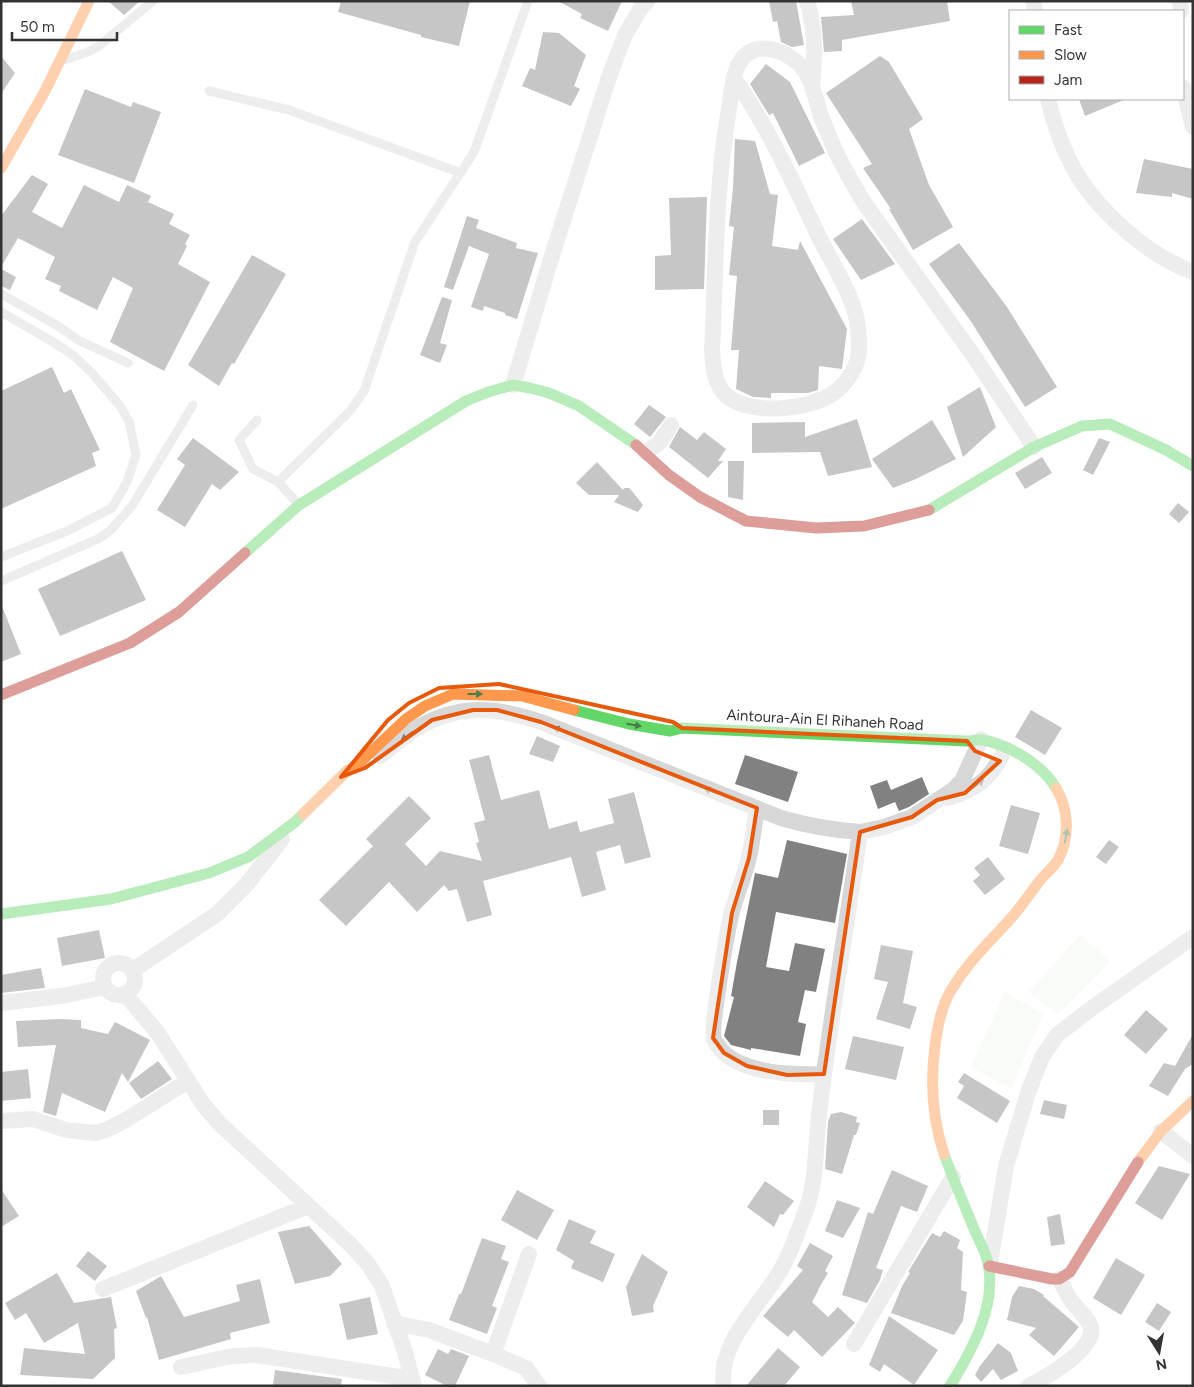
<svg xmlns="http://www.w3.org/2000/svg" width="1194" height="1387" font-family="Figtree,sans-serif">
	<rect width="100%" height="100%" fill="#fff"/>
	<path fill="#f1f5ed" d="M1080,935L1110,961L1058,1014L1029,992Z
		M1005,992L1043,1014L1011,1089L971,1067Z"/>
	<path fill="#818181" d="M108,1H140L124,15Z
		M341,1H470L459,46L421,37V35L338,12Z
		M558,1H622L608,31L580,18L582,14Z
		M769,1H796L804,45L792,47L781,42L777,21L773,22Z
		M851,1H947L950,21L842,40V51L824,52L821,17L854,15Z
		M543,32L559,33L586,55L574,86L580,89L571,106L522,86L530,68L535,70Z
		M1,56L15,73L1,94Z
		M880,56L889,62L923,119L909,129L929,185L953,227L913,250L889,209H891L863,168L872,164L826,93Z
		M766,64L790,82L825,153L799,166L773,113L769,115L750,84Z
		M85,89L131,107L133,102L161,112L134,183L58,155Z
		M1079,99H1126L1085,116Z
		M735,139L755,141L770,194L778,195L772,246L798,250L800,241L847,329L842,369L819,366L818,390L808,393H771V398L753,397L736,389L739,350H731L737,276L729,275L734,227L729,226L733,188Z
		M1144,159L1193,169V199L1172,193V197L1136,193Z
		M32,175L48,184L32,212L62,228L84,185L119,202L127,185L151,196L148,202L174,214L169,224L190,235L185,244L187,246L178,264L210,282L164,371L110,342L133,288L113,277L97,310L59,291L61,286L45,279L55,257L18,238L1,267V216Z
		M707,197L704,289L655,290V256L671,255L669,198Z
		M467,216L479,220L476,228L517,243L516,248L538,253L517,319L505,315V313L484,306L483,311L471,307L489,254L469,246L453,290L444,287Z
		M862,219L895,264L861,280L833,239Z
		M959,243L1007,307L1057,387L1025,407L970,320L929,264Z
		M252,255L286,274L234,364L232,363L219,386L188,365Z
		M1,269L16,277L10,290L1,286Z
		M442,297L452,300L440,343L447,345L440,363L420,355Z
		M52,367L64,393L71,389L100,450L92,453L96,466L1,509V391Z
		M980,387L996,427L963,457L947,407Z
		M649,405L666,417L650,437L634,424Z
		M857,419L872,467L828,476L820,452L752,453V423L805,422V437Z
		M932,420L956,459L916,479L893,488L872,459Z
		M680,427L697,440L704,432L726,449L718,461H723L708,478L669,447Z
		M193,438L239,472L220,490L212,484L185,527L157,510L185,465L177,459Z
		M1099,438L1110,442L1093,475L1083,470Z
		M1042,457L1052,473L1025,489L1015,473Z
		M728,461H744L743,500L728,497Z
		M597,462L623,490L624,488H629L632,491L643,505L638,512L614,502L619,495H589L576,483Z
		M1178,503L1189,512L1179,523L1169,514Z
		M122,551L146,600L60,636L38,589Z
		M2,606L21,654L1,662V607Z
		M1031,710L1062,728L1045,755L1015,737Z
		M537,736L560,746L553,762L529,754Z
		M489,755L501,800L539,790L549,829L577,821L580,832L614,823L608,799L634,792L651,857L625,864L620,845L596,852L606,890L582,897L571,857L483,881L492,915L467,922L457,889L449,891L444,885L417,912L389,882L346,926L319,900L373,846L366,839L409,796L431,818L405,844L426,866L440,851L482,861L476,843L479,842L474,823L485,820L469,760Z
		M745,755L798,772L788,802L735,784Z
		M922,777L929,794L909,807L899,811L895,802L878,809L870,786L887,780L891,790Z
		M1011,805L1040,813L1028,854L999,846Z
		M787,840L847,854L835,923L776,912L766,967L789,971L795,943L825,949L816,992L805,990L798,1022L806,1024L800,1056L751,1048V1050L731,1045L724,1036L734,997L731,996L737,962L755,873L778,878Z
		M1109,840L1119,847L1106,864L1096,857Z
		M988,857L1005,879L985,895L973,881L980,875L974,868Z
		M99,930L105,958L62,966L57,938Z
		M881,945L913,951L903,1003L917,1007L910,1029L876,1019L888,982L874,979Z
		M41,968L45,988L1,993V975Z
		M1146,1010L1168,1029L1146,1054L1124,1035Z
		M59,1019L81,1020V1028L108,1034L115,1022L150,1040L128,1082L122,1073L105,1112L62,1093L56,1116L43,1112L56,1045L18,1047L16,1021Z
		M1193,1034V1064L1185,1069L1168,1096L1149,1086L1164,1063L1175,1066Z
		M853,1036L904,1047L896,1080L845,1069Z
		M158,1061L172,1079L141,1099L129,1083Z
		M28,1069L31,1098L1,1101V1072Z
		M964,1073L1010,1101L997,1123L957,1098L964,1086L958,1082Z
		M1044,1100L1067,1105L1064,1119L1040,1114Z
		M763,1110H779V1125H763Z
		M841,1112L857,1117L856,1122L860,1123L856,1135H854L842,1174L825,1169L828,1122L831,1114Z
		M1159,1166L1190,1174L1162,1220L1135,1203Z
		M892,1170L928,1186L917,1212L901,1206L876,1268L883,1270L880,1280L867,1303L842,1295L868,1212L873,1214Z
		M765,1181L794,1201L783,1215L780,1214L774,1227L747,1207Z
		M1,1189L19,1216L1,1227Z
		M517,1190L554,1210L537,1240L501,1220Z
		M837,1200L860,1208L843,1238L825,1231Z
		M1060,1214L1065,1244L1051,1246L1047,1217Z
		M569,1219L596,1231L590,1243L615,1254L603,1282L571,1268L574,1261L556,1250Z
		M309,1226L342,1264L330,1276L295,1284L278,1232Z
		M944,1231L960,1240L957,1248L963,1252L961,1290L967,1292L963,1321L954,1335L891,1313L902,1286L910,1273L908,1272L932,1233L940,1237Z
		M482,1238L506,1246L501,1259L509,1262L492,1306L497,1308L487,1334L449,1320L459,1294H461Z
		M810,1243L833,1256L825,1271L828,1273L819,1288H818L819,1289L812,1302L828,1317L838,1307L855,1323L822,1357L794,1330L788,1337L763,1316L803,1270L797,1266Z
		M88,1251L107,1266L95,1281L76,1266Z
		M642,1254L668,1272L653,1306L654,1312L632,1316L626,1287Z
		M1116,1258L1145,1275L1121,1315L1093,1298Z
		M57,1273L74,1303L111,1297L117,1328L114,1329L115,1358L93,1379L20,1375L24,1348L85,1354L78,1323L44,1343L26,1313L15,1320L5,1303Z
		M161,1276L184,1317L240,1301L236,1285L260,1279L270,1323L230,1333L231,1339L159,1360L147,1317L146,1318L136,1291Z
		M1019,1286L1034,1289L1044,1295L1043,1296L1079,1327L1054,1356L1029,1335L1036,1328L1007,1320L1012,1297Z
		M370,1297L378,1334L347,1340L339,1304Z
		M1157,1303L1171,1312L1159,1331L1145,1322Z
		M889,1316L938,1350L914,1385L884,1364L880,1372L869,1365Z
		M998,1343L1011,1353L1018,1371L1001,1380L993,1369L981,1382L975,1375L980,1366Z
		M778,1348L800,1367L784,1386H746Z
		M438,1349L448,1354L451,1349L469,1356L455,1386H447L425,1375Z
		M275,1370L342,1379L341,1386L273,1385Z"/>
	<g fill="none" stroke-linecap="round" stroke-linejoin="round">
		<path stroke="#d7d7d7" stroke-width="9" d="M64,60L88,52L99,46L153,1
			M209,91L289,110L461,173
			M1,294L58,326L78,340L128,363
			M1,312L58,345L74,356L92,373L120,406L129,421L136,455L127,482L112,508L67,531L1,557
			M257,420L239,440L253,469L278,482L299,505
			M278,482L350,411L364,391L415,242L474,152L528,1
			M1,581L98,539L110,531L132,506L193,405"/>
		<path stroke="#d7d7d7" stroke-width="16" d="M807,1C816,29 815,58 812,86
			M1033,1L1035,11
			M1180,1L1181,11
			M734,78C770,130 794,185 821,241C834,266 851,293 857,320C859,333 860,345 858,358C855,370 845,385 835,392C811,410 751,416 727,396C714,385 713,365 712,350C716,270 715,189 729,109C731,95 732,78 738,65C752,40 778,47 797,62C812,75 815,98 821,116C825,127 830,137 834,148C843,167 854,186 865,204L973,355L1034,447
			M1183,87L1193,127
			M1048,99C1054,123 1062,148 1075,171C1099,212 1147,255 1193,272
			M513,385L554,249L610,74L625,35L641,8L647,1
			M646,453L660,442L671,425
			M380,756C392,747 404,736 417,728C460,703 496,707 541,722L781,818C808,826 833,830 860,832
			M947,798C977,790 992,778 1005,749
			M757,808C754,824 753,841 749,857C745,875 737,893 732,911C728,928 710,1028 714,1039C729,1074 792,1075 824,1074
			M103 979a16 16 0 1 1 32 0a16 16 0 1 1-32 0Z
			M133,970L217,914L246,885L282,839
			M125,994L157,1032L203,1104L219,1123L351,1245L368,1264L382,1286L405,1352L414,1386
			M1,1003L61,996L105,987
			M1,1121L33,1119L66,1130L95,1133L106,1130L124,1121L188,1081
			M1161,1131L1193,1156
			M990,1263L1006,1166L1029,1090L1042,1057L1057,1035L1092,1008L1193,937
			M103,1289L308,1206
			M394,1323L429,1330L493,1354L529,1254
			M854,1344L953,1177
			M493,1354L526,1368L539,1386
			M181,1367L232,1356L257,1355L412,1379
			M724,1386C716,1343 764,1302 783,1266C792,1249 799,1229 806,1210C818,1177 815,1140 820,1106C831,1014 847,923 860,832L884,827L912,817L953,790L962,781L981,739
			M1029,1386C1045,1378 1097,1348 1091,1327C1087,1316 1076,1308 1070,1299C1066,1293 1063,1285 1059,1279"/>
		<path stroke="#63d668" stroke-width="11" d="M929,510L1034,447L1082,426L1110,424L1166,450L1193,466
			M245,553L299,505L466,401L488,392L513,385L530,388L549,393L579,406L636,445
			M574,710L629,724L670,731L682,728L967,741C972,741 977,739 983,740C1009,745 1042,764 1056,788
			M1,914L111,899L209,873L248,857L295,822L303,814
			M944,1154C953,1179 964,1204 974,1229C979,1241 986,1252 988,1264C997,1306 971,1352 950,1386"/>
		<path stroke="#ff974d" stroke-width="11" d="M1,168L45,91L89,1
			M303,814L348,770L354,768L406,719L425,706L453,694L522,696L574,710
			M944,1154C932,1118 930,1084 935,1046C937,1030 940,1013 947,998C963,966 990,942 1013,916C1022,905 1030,894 1038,883C1044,875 1053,868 1058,860C1070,837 1069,810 1056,788
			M1138,1162L1161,1131L1193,1101"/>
		<path stroke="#b3261e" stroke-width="11" d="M636,445L669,475L700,497L746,521L816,528L864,526L929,510
			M1,695L130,643L179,612L245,553
			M989,1266L1052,1279H1059L1070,1272L1138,1162"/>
	</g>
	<defs><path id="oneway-solid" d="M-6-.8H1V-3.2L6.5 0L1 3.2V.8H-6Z" transform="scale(1.25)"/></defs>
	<g fill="#497c4b">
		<use href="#oneway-solid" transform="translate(475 694)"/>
		<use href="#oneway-solid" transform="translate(634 725) rotate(10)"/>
		<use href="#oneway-solid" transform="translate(1066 836) rotate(-80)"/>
	</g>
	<g fill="#7d7d7d">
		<use href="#oneway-solid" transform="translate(560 730) rotate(-158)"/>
		<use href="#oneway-solid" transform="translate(407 736) rotate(143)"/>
		<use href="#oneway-solid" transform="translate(978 784) rotate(-38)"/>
		<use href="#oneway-solid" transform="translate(711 791) rotate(-159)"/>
	</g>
	<path d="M0 0H1194V1387H0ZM499,684L673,722L682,728L967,741L975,751L1000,761L965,793L937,800L912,817L860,832L824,1074L787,1075L747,1066L724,1053L713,1038L732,913L749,858L757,808L541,722L497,710H473L432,720L365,768L341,777L388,720L409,703L439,688Z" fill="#fff" fill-opacity=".55" fill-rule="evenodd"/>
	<path fill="none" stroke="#e8590c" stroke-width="4" stroke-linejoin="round" d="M499,684L673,722L682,728L967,741L975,751L1000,761L965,793L937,800L912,817L860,832L824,1074L787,1075L747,1066L724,1053L713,1038L732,913L749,858L757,808L541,722L497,710H473L432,720L365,768L341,777L388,720L409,703L439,688Z"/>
	<g text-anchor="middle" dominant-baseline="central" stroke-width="5" stroke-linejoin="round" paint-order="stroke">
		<g font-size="15" fill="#333" stroke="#fff">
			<text transform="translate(825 720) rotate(3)">Aintoura-Ain El Rihaneh Road</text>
		</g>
	</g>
	<rect width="1194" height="1387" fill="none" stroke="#333333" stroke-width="5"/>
	<rect x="1009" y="10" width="175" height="90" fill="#ffffff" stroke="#adadad"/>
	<rect x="1019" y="26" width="25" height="8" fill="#63d668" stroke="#adadad"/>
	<text x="1054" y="35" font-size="15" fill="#333333">Fast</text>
	<rect x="1019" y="51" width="25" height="8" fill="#ff974d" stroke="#adadad"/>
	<text x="1054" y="60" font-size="15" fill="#333333">Slow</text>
	<rect x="1019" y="76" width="25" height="8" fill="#b3261e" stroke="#adadad"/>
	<text x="1054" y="85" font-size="15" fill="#333333">Jam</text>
	<g transform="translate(1159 1352) rotate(169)" stroke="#ffffff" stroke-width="4" paint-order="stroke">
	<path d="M0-4L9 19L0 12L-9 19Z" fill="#333333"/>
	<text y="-8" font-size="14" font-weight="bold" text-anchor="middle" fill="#333333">N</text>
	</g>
	<path d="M12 32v8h105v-8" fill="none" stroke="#333333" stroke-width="2.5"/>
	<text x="20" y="32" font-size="15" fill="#333333" stroke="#ffffff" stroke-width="4" paint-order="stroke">50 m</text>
</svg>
